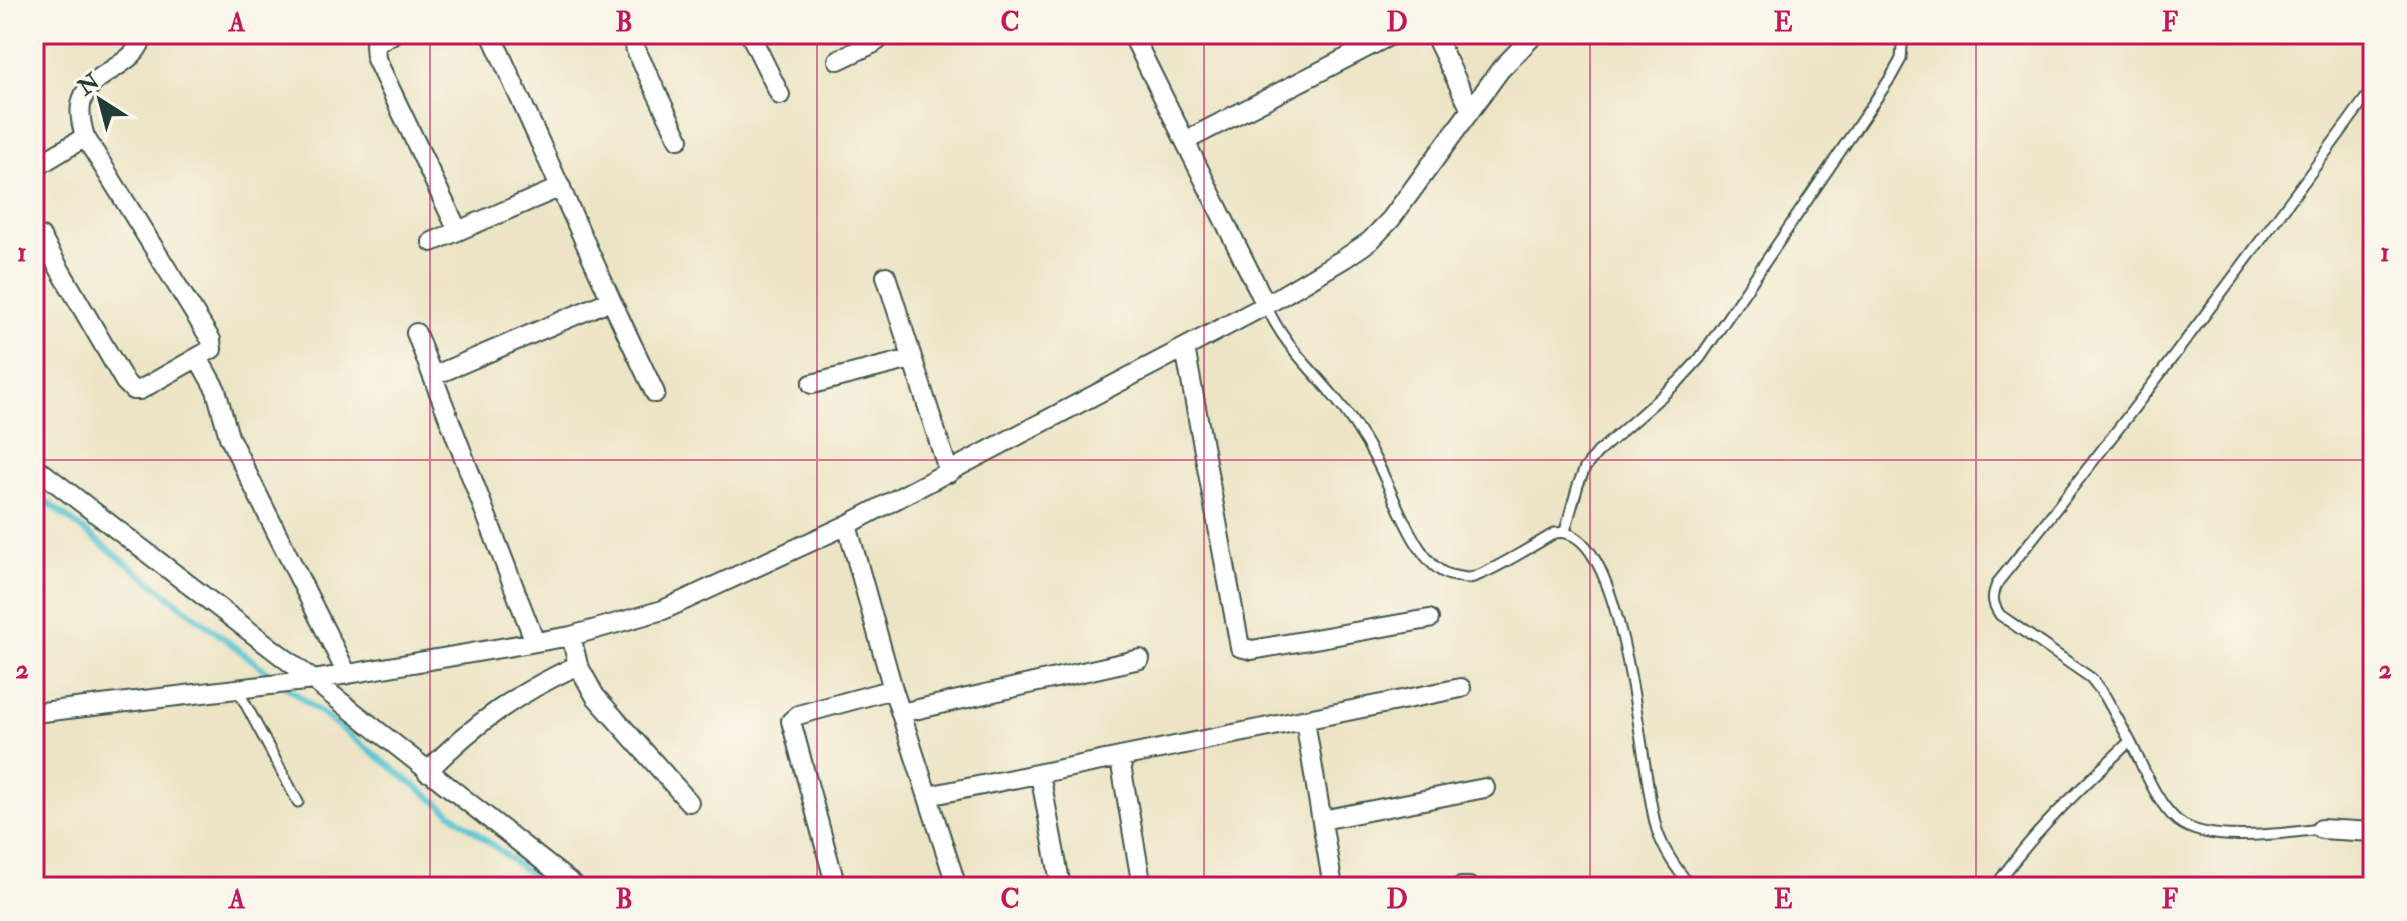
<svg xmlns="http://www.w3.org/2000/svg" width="2407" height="921" font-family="'IM FELL Double Pica',serif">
	<rect width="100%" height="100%" fill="#fbf7ec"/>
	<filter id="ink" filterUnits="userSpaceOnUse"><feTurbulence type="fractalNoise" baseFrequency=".0125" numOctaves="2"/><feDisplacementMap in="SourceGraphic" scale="16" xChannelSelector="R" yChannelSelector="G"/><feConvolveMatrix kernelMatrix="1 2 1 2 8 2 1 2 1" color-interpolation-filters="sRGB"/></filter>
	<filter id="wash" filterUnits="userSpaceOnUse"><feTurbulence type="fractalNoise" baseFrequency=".006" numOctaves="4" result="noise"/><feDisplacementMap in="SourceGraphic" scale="32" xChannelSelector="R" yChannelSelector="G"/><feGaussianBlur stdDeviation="1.8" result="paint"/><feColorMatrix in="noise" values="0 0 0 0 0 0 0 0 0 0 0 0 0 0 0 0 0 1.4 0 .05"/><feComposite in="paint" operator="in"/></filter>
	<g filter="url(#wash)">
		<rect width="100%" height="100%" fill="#ede4c5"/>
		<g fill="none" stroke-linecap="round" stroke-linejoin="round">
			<path stroke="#58c4d2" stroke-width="6" d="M34,492L278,680
				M287,687L547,887"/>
		</g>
	</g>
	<g filter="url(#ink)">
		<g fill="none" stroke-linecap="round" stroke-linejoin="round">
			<defs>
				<path id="service" d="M1266,305C1282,342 1305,362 1331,393C1349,414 1365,439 1378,464C1393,493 1417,566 1450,575C1455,576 1463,578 1468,578C1482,578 1539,542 1555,533C1627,519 1641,783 1657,830C1664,852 1677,869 1691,887
					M1565,531L1578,485L1585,468L1597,453L1679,381L1700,358L1891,77L1901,59L1903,34
					M238,690L298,802
					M2130,741L2105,696L2091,678L2000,615C1991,602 1992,595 1998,582C2128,420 2251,255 2373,88
					M1995,887C2033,831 2082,788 2130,741C2143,766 2156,803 2178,821C2208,845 2285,833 2321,829"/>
				<path id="minor" d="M393,34L375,44L376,59L458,231
					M634,34L635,48L679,139
					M750,34L780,95
					M1132,34L1266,305
					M1434,34L1471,110
					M838,60L874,43L878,40V34
					M1185,141L1393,34
					M34,168L85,137C82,127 79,116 81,105C86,70 138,69 143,34
					M41,237L125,382L133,390H140L212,349L211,340L85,137
					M432,242L561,187
					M886,276L949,473
					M611,300L655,393
					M416,333L535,642
					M1185,348L1240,647L1252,650L1429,619
					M198,358L216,390L229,437L347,674
					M433,376L611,300L491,34
					M812,384L911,359
					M34,466L313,680L576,887
					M847,525L893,689L957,887
					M571,636L578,665L595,696L689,802
					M34,713L313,680L571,636L663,610L847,525L1266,305L1345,258L1370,241L1391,219L1500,70L1535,34
					M901,713L1140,659
					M1305,721L1333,887
					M1120,759L1142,887
					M427,772C474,723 518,693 578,665
					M1040,774L1061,887
					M928,796L1461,688
					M1322,820L1485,788
					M2321,829L2373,832
					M836,887L791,721L798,715L893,689
					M1461,887H1469"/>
			</defs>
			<use href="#service" stroke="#3e564a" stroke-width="13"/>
			<use href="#minor" stroke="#3e564a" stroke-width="22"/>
			<use href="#service" stroke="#fff" stroke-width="9"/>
			<use href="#minor" stroke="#fff" stroke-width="18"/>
		</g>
	</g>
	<path fill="none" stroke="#c2185b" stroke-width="2" stroke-opacity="0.55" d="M430,34V887M817,34V887M1204,34V887M1590,34V887M1976,34V887M34,460H2373"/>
	<rect width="2407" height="921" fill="none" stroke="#fbf7ec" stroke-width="88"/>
	<g transform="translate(100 100) rotate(324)" stroke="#fbf7ec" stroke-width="6" paint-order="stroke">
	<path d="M0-6L14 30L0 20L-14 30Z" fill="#1f3d34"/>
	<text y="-12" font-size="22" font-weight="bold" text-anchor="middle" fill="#1f3d34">N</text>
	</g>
	<rect x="44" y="44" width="2319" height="833" fill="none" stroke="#c2185b" stroke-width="3"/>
	<g font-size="26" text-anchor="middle" font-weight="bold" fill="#c2185b">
		<text x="237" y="31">A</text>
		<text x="624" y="31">B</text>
		<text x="1010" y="31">C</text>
		<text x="1397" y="31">D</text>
		<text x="1783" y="31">E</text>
		<text x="2170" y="31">F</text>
		<text x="22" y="261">1</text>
		<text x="2385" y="261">1</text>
		<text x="22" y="678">2</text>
		<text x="2385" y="678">2</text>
		<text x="237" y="908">A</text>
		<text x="624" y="908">B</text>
		<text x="1010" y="908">C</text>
		<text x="1397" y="908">D</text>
		<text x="1783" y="908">E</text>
		<text x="2170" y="908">F</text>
	</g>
</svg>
